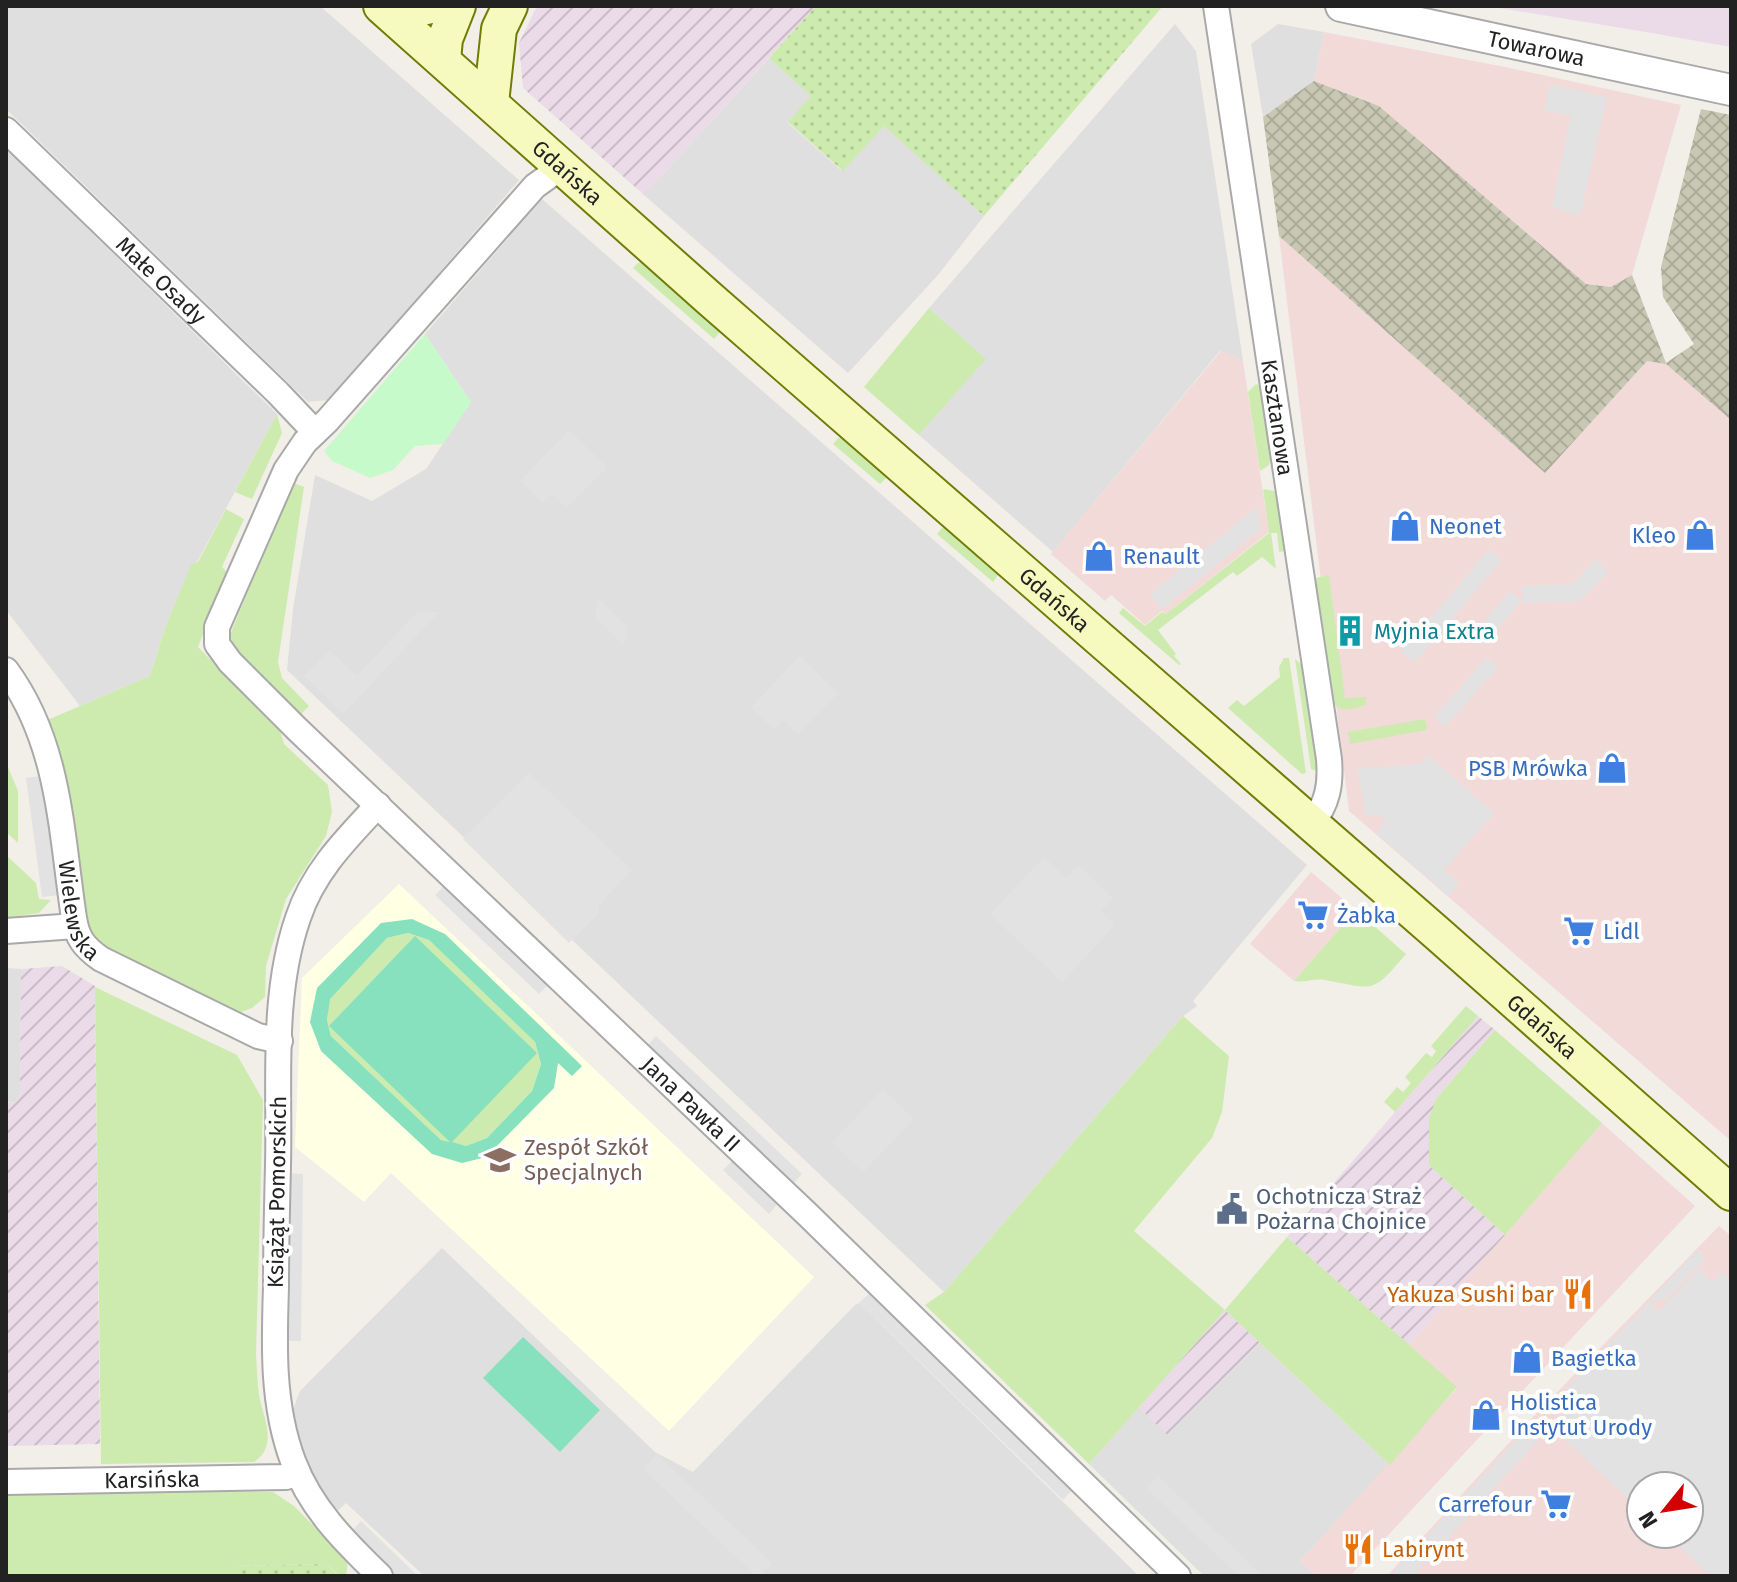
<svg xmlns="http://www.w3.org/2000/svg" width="1737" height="1582" font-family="'Fira Sans',sans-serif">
	<defs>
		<pattern id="industrial-furrows" width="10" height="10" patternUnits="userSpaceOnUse" patternTransform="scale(2)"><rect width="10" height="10" fill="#ebdbe8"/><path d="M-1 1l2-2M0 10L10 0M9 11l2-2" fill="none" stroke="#c9bcc7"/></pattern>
		<pattern id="construction-cross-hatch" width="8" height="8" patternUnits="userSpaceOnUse" patternTransform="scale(2)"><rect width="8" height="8" fill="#c7c7b4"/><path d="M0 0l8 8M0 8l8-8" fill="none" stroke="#abab9a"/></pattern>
		<pattern id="garden-dots" width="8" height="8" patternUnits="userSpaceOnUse" patternTransform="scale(2)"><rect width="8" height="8" fill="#cdebaf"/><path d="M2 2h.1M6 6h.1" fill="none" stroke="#b0c996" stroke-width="1.8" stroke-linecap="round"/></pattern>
	</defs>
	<rect width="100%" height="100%" fill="#f2efe9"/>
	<path fill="#e0dfdf" d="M6,6H320L519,180L339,390L328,400L308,402L6,109Z
		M1175,24L1196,51L1243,361L1220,351L1053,552L919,435L985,359L929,308Z
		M1278,24L1324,32L1314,81L1263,117L1251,44Z
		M769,58L812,96L788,123L842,171L884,125L984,216L938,275L848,373L644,195Z
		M6,149L277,414L197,562L191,566L165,628L150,676L80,706L6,610Z
		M542,199L1307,865L1193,1001L1197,1006L1183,1016L944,1292L287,670L293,609L315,475L372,501L426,469L471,402L425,334Z
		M6,968L21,969L20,1094L16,1102L6,1103Z
		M442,1248L655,1452L693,1472L855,1305L859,1303L1139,1576H424L346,1503L334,1514L312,1480L297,1436L292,1412L300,1391Z
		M1260,1343L1390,1465L1300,1561L1316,1576H1204L1089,1464L1139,1407L1167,1434Z"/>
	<path fill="#f2dad9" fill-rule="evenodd" d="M1324,32L1505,67L1681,105L1632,275L1611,287L1586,284L1379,106L1314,81Z
		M1279,236L1545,473L1647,361L1666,364L1731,420V1141L1349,811Z
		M1221,351L1243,361L1269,532L1166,614L1162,611L1145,625L1111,595L1105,601L1051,554Z
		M1311,872L1356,910L1294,981L1250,944Z
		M1602,1123L1695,1206L1350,1576H1316L1300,1561L1457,1388L1409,1345Z
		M1719,1226L1731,1236V1576H1387L1529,1421ZM1641,1486H1689V1534H1641Z"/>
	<path fill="url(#industrial-furrows)" d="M537,6H816L644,195L523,88L519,43Z
		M62,966L95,986L100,1444L6,1446V1103L16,1102L20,1094L21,969Z
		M1478,1016L1495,1030L1436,1099L1429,1165L1505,1235L1409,1345L1287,1237Z
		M1225,1310L1260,1343L1167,1435L1139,1407Z"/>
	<path fill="#ffffe4" d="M399,884L814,1277L669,1431L391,1173L364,1202L295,1147L302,978Z"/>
	<path fill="#ebdbe8" d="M1487,6H1731V47L1646,32Z"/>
	<path fill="url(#construction-cross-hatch)" d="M1314,81L1379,106L1586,284L1611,287L1632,275L1666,363L1694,344L1663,297L1661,267L1701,109L1731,115V420L1666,364L1647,361L1545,473L1279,236L1263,117Z"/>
	<path fill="#cdebaf" d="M643,262L719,328V333L714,339L633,268L638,263Z
		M929,308L986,359L919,435L864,387Z
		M1256,384L1261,386L1271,457L1269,465L1260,471L1248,392Z
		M277,414L282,433L252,499L235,492Z
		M844,437L886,473V478L880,484L833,444L838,438Z
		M293,483L304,487L278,662L282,678L309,706L300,715L236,652L230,635Z
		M1263,489L1275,491L1278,496L1285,551L1279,552L1277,533H1271L1276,569L1262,557L1237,576L1233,572L1158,630L1176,654L1174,656L1181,664L1179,665L1119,613L1123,608L1145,626L1162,612L1166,614L1269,533Z
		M226,509L244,519L222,567L227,572L198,647L280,730L284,744L328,785L332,812L326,836L286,899L266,966L265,997L252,1008L236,1014L103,947L91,939L62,762L45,721L150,676L165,628L191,565L198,562Z
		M947,527L997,571L998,575L993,582L937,534L942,528Z
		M1329,575L1345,698L1366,697V705C1354,708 1343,714 1334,704L1313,584L1316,578Z
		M1284,658H1289L1306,773L1302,774L1228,708L1237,700L1244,706L1280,677L1279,667Z
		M1295,659L1302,665L1317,765L1316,771L1311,769Z
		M1425,719L1427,730L1350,744L1348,732Z
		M6,762L18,791V843L6,832Z
		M6,855L36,883L39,899L51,900L39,913L6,918Z
		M1356,910L1406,954C1371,995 1375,989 1325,980C1314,978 1305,983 1294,981Z
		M408,933L429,940L535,1042L541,1064L532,1091L487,1138L466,1146L441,1140L331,1036L327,1020L329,999L387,938Z
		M95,987L237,1055L263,1100L256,1354C257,1368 257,1381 259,1395C263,1417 279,1446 254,1462L101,1464Z
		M1466,1006L1478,1016L1395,1112L1384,1102L1397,1087L1403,1092L1411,1083L1405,1077L1426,1053L1432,1057L1436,1051L1431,1046Z
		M1183,1016L1229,1056L1222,1112L1212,1138L1134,1231L1225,1310L1287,1237L1457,1387L1390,1465L1225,1310L1089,1464L925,1305L944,1292Z
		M1495,1030L1602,1123L1505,1235L1429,1165V1119L1436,1099Z
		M106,1490L273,1492L294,1506L348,1561L346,1576H340L326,1564L231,1566L230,1576H6V1492Z"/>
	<path fill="#c7facb" d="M425,334L471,402L443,444L415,446L393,470L370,478L332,461L324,451Z"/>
	<path fill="url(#garden-dots)" d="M816,6H1163L984,216L884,126L843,171L788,122L811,96L769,58Z
		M326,1564L339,1576H230V1566Z"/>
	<path fill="#87e0be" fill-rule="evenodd" d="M412,919L445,934L582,1066L572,1076L558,1063L554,1088L486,1157L462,1163L432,1154L321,1051L310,1022L317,988L381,923ZM408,933L429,940L535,1042L541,1064L532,1091L487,1138L466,1146L452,1142L537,1053L415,936L329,1026L450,1142L441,1140L331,1036L327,1020L330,999L387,938Z
		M523,1337L600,1410L560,1452L483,1378Z"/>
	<path fill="#e2e2e2" d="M1550,84L1607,97L1580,216L1552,207L1571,116L1544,110Z
		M569,430L607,467L567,508L552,494L543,503L520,481Z
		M1257,507L1261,529L1162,609L1150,594Z
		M1489,550L1502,560L1414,663L1401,652Z
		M1596,559L1608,572L1579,601L1522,603V586L1572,584Z
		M1510,591L1521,601L1483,646L1472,636Z
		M598,597L628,627L624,645L595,618Z
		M418,611L439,612L343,714L304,676L329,650L357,676Z
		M800,656L838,693L798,734L783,720L774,729L751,707Z
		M1487,657L1498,667L1446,727L1434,717Z
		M1429,756L1494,813L1444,870L1459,884L1449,896L1376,833L1386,821L1381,816H1365L1358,769L1420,764Z
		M529,773L632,870L599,905V913L569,943L463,839Z
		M42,776L59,895L42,897L26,778Z
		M1044,857L1066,878L1078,865L1113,898L1101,911L1115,925L1062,982L990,914Z
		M447,883L551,982L539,994L435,895Z
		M656,1036L802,1174L792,1185L646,1047Z
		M883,1089L914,1119L863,1172L832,1142Z
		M734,1159L779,1202L769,1214L723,1170Z
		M286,1173L303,1174L301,1341H284Z
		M1698,1250L1706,1257L1667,1299L1649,1302L1659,1311L1699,1269L1712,1282L1723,1272L1731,1280V1576H1711L1666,1534H1689V1486H1641V1511L1552,1427L1576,1399L1566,1389Z
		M872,1291L1075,1487L1063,1500L859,1303Z
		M1529,1426L1541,1437L1413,1576H1390Z
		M657,1454L772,1563L760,1576H756L643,1469Z
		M1158,1476L1263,1576H1239L1146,1488Z
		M361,1521L418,1576H397L351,1532Z"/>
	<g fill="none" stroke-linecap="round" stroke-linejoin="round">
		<defs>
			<g id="minor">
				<path id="s1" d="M1216,6L1329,759C1331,784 1328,804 1311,824"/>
				<path id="s2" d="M6,130L278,393L315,432"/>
				<path id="s3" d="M563,166L535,186L327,421L305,442L286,470L217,627V644L230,662L298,730L807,1214L1178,1576"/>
				<path id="s4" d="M6,670C60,743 61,832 74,918C77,938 84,947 101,959L258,1036L280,1041"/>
				<path d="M378,805C346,839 313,872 298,918C271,996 280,1083 278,1165C277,1206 276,1246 276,1287C274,1345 272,1405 293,1461C311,1509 345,1542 380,1576"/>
				<path d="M6,931L75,926"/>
				<path id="s5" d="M6,1482L286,1477L298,1473"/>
			</g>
			<g id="tertiary">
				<path id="s6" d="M1341,6L1731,90"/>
			</g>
			<g id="secondary">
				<path id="s7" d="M381,6L710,299L1438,934L1731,1193"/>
				<path d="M392,15L431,6"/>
				<path d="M443,60L445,39L458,6"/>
				<path d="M491,103L499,29L510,6"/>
			</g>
		</defs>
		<use href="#minor" stroke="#a9a9a9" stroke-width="28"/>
		<use href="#tertiary" stroke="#a9a9a9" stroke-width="34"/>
		<use href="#secondary" stroke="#707d05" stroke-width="38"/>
		<use href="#minor" stroke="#fff" stroke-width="24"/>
		<use href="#tertiary" stroke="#fff" stroke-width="30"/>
		<use href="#secondary" stroke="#f7fabe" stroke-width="34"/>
	</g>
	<defs>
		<symbol id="shop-bare" viewBox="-9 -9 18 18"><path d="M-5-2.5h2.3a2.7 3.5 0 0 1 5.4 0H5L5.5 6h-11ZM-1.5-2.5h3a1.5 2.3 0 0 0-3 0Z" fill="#3f7fe0" stroke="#fff" stroke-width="2.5" paint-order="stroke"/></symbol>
		<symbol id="building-bare" viewBox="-9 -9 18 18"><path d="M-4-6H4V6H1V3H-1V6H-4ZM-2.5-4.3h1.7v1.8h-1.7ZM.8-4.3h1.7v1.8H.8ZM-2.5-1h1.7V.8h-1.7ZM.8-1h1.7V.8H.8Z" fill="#0f9aa8" stroke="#fff" stroke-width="2.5" paint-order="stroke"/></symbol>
		<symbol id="supermarket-bare" viewBox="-9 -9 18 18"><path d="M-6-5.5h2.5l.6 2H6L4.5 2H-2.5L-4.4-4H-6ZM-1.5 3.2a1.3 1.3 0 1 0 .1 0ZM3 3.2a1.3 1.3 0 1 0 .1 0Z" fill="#3f7fe0" stroke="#fff" stroke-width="2.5" paint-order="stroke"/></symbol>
		<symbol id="school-bare" viewBox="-9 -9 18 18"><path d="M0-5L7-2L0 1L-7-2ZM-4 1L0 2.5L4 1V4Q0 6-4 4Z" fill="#8d6e63" stroke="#fff" stroke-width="2.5" paint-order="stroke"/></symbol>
		<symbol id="civic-bare" viewBox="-9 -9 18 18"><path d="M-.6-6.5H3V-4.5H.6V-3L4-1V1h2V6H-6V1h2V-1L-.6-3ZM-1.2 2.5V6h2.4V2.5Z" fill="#5c6f8a" stroke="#fff" stroke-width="2.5" paint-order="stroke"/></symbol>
		<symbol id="restaurant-bare" viewBox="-9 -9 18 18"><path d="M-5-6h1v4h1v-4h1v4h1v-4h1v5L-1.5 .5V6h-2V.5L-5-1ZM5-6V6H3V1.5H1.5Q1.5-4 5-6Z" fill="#e8710a" stroke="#fff" stroke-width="2.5" paint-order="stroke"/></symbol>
	</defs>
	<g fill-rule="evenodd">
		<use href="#shop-bare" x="1383" y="504" width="44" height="44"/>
		<use href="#shop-bare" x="1678" y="513" width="44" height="44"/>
		<use href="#shop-bare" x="1077" y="534" width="44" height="44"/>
		<use href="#building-bare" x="1328" y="609" width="44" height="44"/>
		<use href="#shop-bare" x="1590" y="746" width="44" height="44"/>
		<use href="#supermarket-bare" x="1291" y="893" width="44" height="44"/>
		<use href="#supermarket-bare" x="1557" y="909" width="44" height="44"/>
		<use href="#school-bare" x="478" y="1138" width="44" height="44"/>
		<use href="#civic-bare" x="1210" y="1187" width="44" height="44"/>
		<use href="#restaurant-bare" x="1556" y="1272" width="44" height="44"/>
		<use href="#shop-bare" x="1505" y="1336" width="44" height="44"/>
		<use href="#shop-bare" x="1464" y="1393" width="44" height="44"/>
		<use href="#supermarket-bare" x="1534" y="1482" width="44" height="44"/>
		<use href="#restaurant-bare" x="1336" y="1527" width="44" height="44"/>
	</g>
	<g text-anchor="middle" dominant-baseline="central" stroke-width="8" stroke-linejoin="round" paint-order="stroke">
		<g font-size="22" fill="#222" stroke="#fff">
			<text stroke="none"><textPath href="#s6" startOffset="200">Towarowa</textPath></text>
			<text stroke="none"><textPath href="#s7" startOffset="250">Gdańska</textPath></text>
			<text stroke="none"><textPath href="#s2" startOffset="216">Małe Osady</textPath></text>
			<text stroke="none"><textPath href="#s1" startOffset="416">Kasztanowa</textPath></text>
			<text stroke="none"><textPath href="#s7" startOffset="898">Gdańska</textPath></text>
			<text stroke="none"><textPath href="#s4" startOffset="254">Wielewska</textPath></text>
			<text stroke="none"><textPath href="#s7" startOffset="1546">Gdańska</textPath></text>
			<text stroke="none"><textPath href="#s3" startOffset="1262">Jana Pawła II</textPath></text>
			<text transform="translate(277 1192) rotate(-89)">Książąt Pomorskich</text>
			<text stroke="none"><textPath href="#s5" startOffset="146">Karsińska</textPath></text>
		</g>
		<g font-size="22" fill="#366cbe" stroke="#fff" text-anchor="start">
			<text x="1429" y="526">Neonet</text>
			<text x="1676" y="535" text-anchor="end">Kleo</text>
			<text x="1123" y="556">Renault</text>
			<text x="1588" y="768" text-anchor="end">PSB Mrówka</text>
			<text x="1337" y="915">Żabka</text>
			<text x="1603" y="931">Lidl</text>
			<text x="1551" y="1358">Bagietka</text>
			<text x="1510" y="1402">Holistica<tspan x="1510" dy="25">Instytut Urody</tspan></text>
			<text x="1532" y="1504" text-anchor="end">Carrefour</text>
		</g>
		<g font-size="22" fill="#0d838f" stroke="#fff" text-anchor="start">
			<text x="1374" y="631">Myjnia Extra</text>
		</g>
		<g font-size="22" fill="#785e54" stroke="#fff" text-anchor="start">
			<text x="524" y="1147">Zespół Szkół<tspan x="524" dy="25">Specjalnych</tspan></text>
		</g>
		<g font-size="22" fill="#4e5e75" stroke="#fff" text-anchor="start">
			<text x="1256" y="1196">Ochotnicza Straż<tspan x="1256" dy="25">Pożarna Chojnice</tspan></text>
		</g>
		<g font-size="22" fill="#c56008" stroke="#fff" text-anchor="end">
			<text x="1554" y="1294">Yakuza Sushi bar</text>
			<text x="1382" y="1549" text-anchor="start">Labirynt</text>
		</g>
	</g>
	<rect width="1737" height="1582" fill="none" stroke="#222222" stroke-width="16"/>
	<g transform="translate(1665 1510) rotate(240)"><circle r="38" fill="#ffffff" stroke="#a7a7a7" stroke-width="2"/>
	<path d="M0-6L14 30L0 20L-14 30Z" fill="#d30000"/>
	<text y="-12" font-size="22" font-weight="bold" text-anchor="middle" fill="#222222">N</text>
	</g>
</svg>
